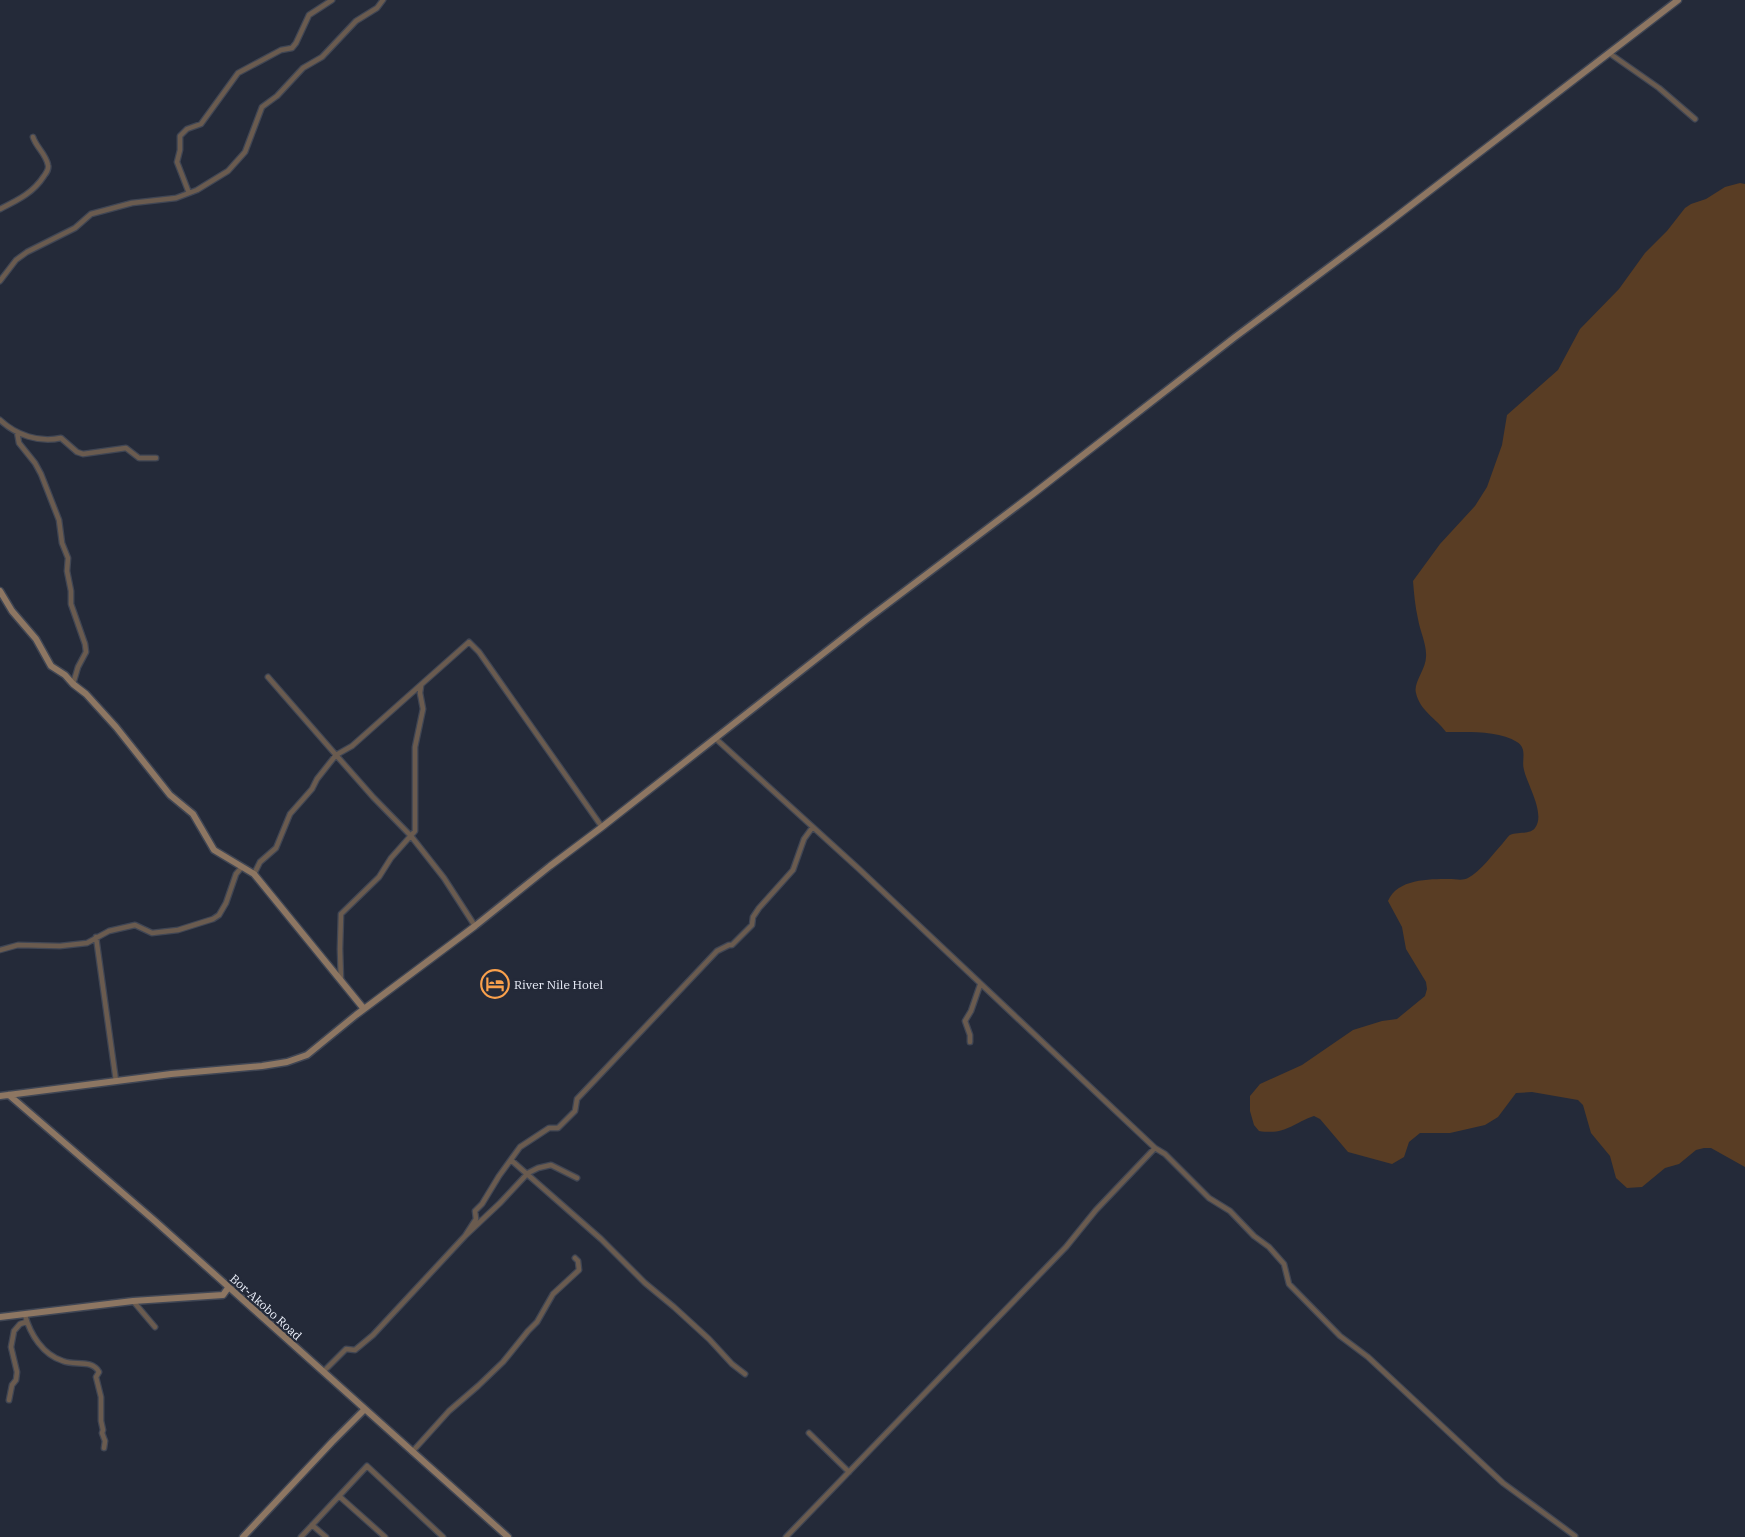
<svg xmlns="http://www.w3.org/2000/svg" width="1745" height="1537" font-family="'IBM Plex Serif',serif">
	<rect width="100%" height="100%" fill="#242a39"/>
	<path fill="#593d24" d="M1740,183L1745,184V1167L1711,1148H1704L1696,1150L1679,1164L1665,1168L1642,1187L1627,1188L1616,1178L1610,1156L1591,1133L1583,1105L1578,1100L1532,1092L1516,1093L1498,1117L1485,1125L1450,1133H1420L1409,1142L1404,1157L1392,1164L1348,1152L1320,1119L1314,1116C1291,1124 1286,1135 1259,1131L1254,1125L1250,1111V1096L1260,1084L1302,1065L1353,1030L1382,1021L1397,1019L1425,996L1427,989L1426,982L1406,949L1402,927L1388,901C1397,879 1429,879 1449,879C1455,879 1463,881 1468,878C1481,871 1492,855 1503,843C1505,841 1508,836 1510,835C1518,831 1530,835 1535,828C1546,814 1527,784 1524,770C1521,760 1528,749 1517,742C1499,730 1466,732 1446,732C1436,718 1420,711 1416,693C1413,683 1426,669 1426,657C1427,645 1420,631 1418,619C1415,606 1414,593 1413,581L1440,544L1475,506L1487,487L1502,445L1507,415L1558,370L1580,329L1619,289L1645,253L1667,231L1685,208L1691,204L1706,199L1725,187Z"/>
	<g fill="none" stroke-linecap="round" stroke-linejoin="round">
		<defs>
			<path id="street" d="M1609,53L1659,88L1695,119
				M189,193L177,162L180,150V136L187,129L201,124L238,73L281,50L292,48L296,43L309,15L332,0
				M0,209C18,200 33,193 44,176C47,172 49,169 48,165C46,154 36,147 33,137
				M0,281L16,260L27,252L75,228L91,214L132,203L176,198L197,190L228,171L245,152L262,107L277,96L303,68L322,57L356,21L377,8L383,0
				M0,420C16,435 39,443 61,438L77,452L83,454L126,448L139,458H156
				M17,432L19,443L35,463L41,474L59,520L62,543L68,558L67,571L71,591V604L85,644L86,652L78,667L73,684
				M715,738L859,869L1155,1148L1165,1154L1209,1198L1230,1211L1254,1236L1269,1247L1284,1264L1289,1284L1340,1336L1368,1357L1503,1483L1575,1536
				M254,874L260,862L276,848L290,814L312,789L317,779L336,755L268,677
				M475,926L444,878L411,836L373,797L336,755L352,746L469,642L479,652L602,827
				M96,937L116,1081
				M0,950L18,945L60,946L87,943L109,931L135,925L152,933L178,930L213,919L219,915L226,903L236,874L242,867
				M341,981L340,949L341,914L379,877L391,858L415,831V747L423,709L420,693L421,686
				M970,1042V1035L965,1021L971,1011L980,985
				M511,1160L601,1239L645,1283L674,1307L709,1339L732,1364L745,1374
				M465,1236L476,1219L475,1211L482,1204L499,1176L520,1147L549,1128H558L575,1111L577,1099L717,951L729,945H732L752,925L753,917L759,908L793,870L804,839L812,828
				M133,1301L155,1327
				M25,1315C30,1334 43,1355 63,1361C75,1366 92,1359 99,1372L96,1377L101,1397V1421L103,1430L102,1433L105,1441L104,1448
				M323,1372L346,1349L355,1350L373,1335L465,1236L500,1203L528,1173L538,1168L551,1165L577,1178
				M9,1400L12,1385L16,1380L17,1372L11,1347L14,1331L20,1324L26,1322
				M809,1433L849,1472
				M412,1452L449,1411L478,1386L503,1362L528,1331L537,1322L553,1294L579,1270L578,1261L575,1258
				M339,1496L385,1537
				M312,1525L326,1537
				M301,1537L367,1466L443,1537
				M786,1537L1066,1247L1096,1210L1155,1148"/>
			<path id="secondary" d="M0,591L12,611L36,639L51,666L65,675L73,684L86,694L116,727L170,795L193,814L214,850L254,874L364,1009
				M9,1095L155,1221L508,1537
				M0,1096L171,1074L262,1066L287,1062L307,1055L356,1015L475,926L550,866L602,827L866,620L1033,494L1235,337L1384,226L1678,0
				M0,1317L133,1301L223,1295L228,1288
				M243,1537L332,1442L364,1410"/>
		</defs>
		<use href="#street" stroke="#404654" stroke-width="7"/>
		<use href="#secondary" stroke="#404654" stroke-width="9"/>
		<use href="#street" stroke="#6a5b4f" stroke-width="4.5"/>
		<use href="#secondary" stroke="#8d7662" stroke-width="6"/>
	</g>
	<defs>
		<symbol id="hotel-ring" viewBox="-11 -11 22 22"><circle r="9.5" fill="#242a39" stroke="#f9a04c" stroke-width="1.5"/><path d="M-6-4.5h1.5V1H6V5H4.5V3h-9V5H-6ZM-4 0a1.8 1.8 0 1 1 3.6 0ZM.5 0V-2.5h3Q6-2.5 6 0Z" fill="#f9a04c"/></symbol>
	</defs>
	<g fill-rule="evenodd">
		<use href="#hotel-ring" x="479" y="968" width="32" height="32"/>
	</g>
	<g text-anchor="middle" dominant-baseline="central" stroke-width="4.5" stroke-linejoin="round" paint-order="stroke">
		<g font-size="12" fill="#edf1fc" stroke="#242a39" text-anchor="start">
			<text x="514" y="984">River Nile Hotel</text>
		</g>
		<g font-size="12" fill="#edf1fc" stroke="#242a39">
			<text transform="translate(266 1307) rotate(42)">Bor-Akobo Road</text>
		</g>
	</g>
</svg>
